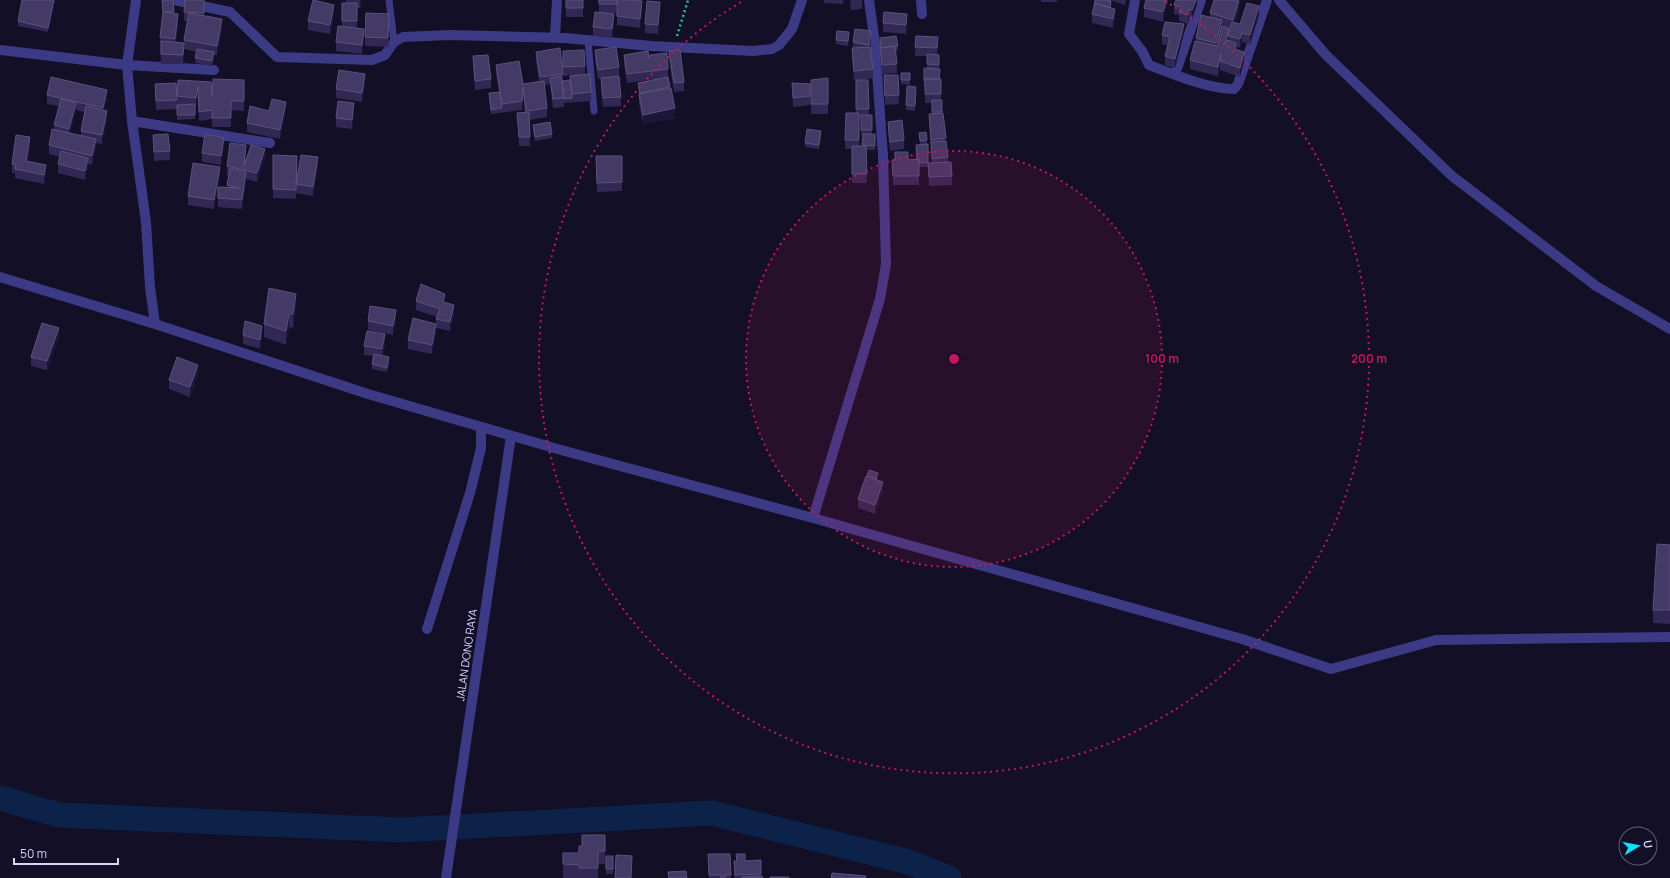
<svg xmlns="http://www.w3.org/2000/svg" width="1670" height="878" font-family="Manrope,sans-serif">
	<rect width="100%" height="100%" fill="#130f26"/>
	<g fill="none" stroke-linecap="round" stroke-linejoin="round">
		<path stroke="#0c2248" stroke-width="25" d="M0,798L59,815L402,830L711,813L909,862L949,878"/>
		<path stroke="#2fb8b0" stroke-width="2.5" stroke-dasharray="2 3" stroke-linecap="butt" d="M677,36L688,0"/>
		<path stroke="#3d3a85" stroke-width="7" d="M389,0L394,42
			M588,40L594,111"/>
		<path stroke="#3d3a85" stroke-width="10" d="M136,0L127,65L132,121L146,222L150,287L155,324
			M174,0L230,12L277,57L372,60L385,55L394,42L403,37L449,35L565,38L651,46L753,51L772,49L779,45L792,29L802,0
			M921,0L922,14
			M1135,0L1129,34L1142,51L1149,65C1173,74 1208,89 1234,89L1238,84L1267,0
			M1279,0L1326,55L1452,176L1596,286L1670,329
			M555,37L557,0
			M0,50L127,65L214,70
			M1175,74L1201,0
			M132,121L270,143
			M0,277L155,324L368,394L561,450L813,518L1242,639L1331,669L1436,640L1670,637
			M813,518L880,299L886,264L883,156L875,44L869,0
			M427,629L470,493L481,448V427
			M446,878L511,436"/>
	</g>
	<path fill="#312854" fill-rule="evenodd" d="M55,0L48,32L18,26V21Z
		M162,0H173L174,13L178,23L176,42L184,52L183,64H161L160,37L163,17Z
		M204,0V16L222,28L217,55H214L212,66L195,63L197,52L184,49V40L187,21H184V12Z
		M346,0H362L360,8H357V28L364,38L362,54L336,51V42L342,27V3H346Z
		M566,0H583V17H566Z
		M599,0H616L617,13H606L614,23L612,38L593,36V27L599,12Z
		M617,0L642,10L640,28L617,25Z
		M824,0H843V4L824,3Z
		M850,0H862V9L851,10Z
		M1041,0H1057V2H1041Z
		M1110,0H1126L1125,5Z
		M1146,0H1168L1163,22L1144,17V8Z
		M1197,0V5L1192,19L1189,18L1188,24L1179,21V15L1174,14V5Z
		M1111,5V8L1115,18L1113,28L1092,23V14L1094,6Z
		M1239,10L1235,23L1240,24L1259,15L1250,44L1242,42L1240,48L1236,47V49L1244,61L1240,77L1220,70V67L1218,76L1190,69V60L1196,41V38L1210,17V13ZM1222,25L1231,28L1229,35L1222,26Z
		M660,11L658,34L645,33V24Z
		M334,14L330,34L308,30V21Z
		M389,23L388,47L365,46V37Z
		M883,23H907L906,34L883,32Z
		M1184,33L1175,68L1165,65V56L1168,46L1162,44V35Z
		M916,36L938,37L937,55H939V69L940,79H941V100L942,113L948,157V162L952,176V185L929,186L928,167H919V185H893L892,160L916,159L920,144L919,133L927,140L928,163H932L929,123V114H932V103H925V86H924V68H927V56H915Z
		M849,37L848,46L836,44V40Z
		M880,38L898,46V51H896L897,73L882,74L880,57Z
		M871,40L870,47L873,69V78L860,80H868L869,115H872V134H875V150H866L867,183H852V149H845L846,113H856V80H854L852,57L853,42ZM859,118H861V135H863L862,146H859Z
		M595,50L619,67V76L610,77L621,97V106L603,107L601,87V78L598,79L595,59Z
		M563,51L585,66V74L591,92V101L564,103V107L553,108L550,84L544,85L547,108V117L529,120L530,146H519L517,113L525,112L523,96L522,110L491,114L489,98V93L499,92L496,74V65L523,84L539,81L536,61V52L563,73ZM574,75L570,76V80L563,81V76Z
		M669,51L684,82V91L674,92L669,60Z
		M624,55L649,58L668,69V77L675,118L643,124L639,103V94L638,87V83L655,79L627,83L624,64Z
		M473,56L491,79V88L475,90L473,66Z
		M901,73L910,78V85L901,84Z
		M884,75H898L899,104L885,105Z
		M828,78V114H811V80Z
		M178,80L212,97L244,80V111L231,110V127H212V119L199,121L198,95L196,107L195,106V119L177,120V109L156,110L155,84L176,83L177,105Z
		M365,83L362,102L336,98V89Z
		M792,83L810,84V105L793,107Z
		M916,92L915,111L906,110V105Z
		M47,95L107,99L104,110L107,120L102,144L96,143V148L92,165L88,164V167L85,180L58,173V164L60,157L49,154V145L54,129V125L59,106L47,104ZM76,110L84,112L81,131V136L70,133Z
		M269,111H286L280,139L247,132V123Z
		M354,112L352,129L336,127V118Z
		M888,122L904,140V149L890,151L888,131Z
		M533,125L552,134V138L535,141L533,130Z
		M153,135L170,151V160L154,161L153,144Z
		M821,136L819,149L805,147V143Z
		M30,146L28,161L46,174L44,184L15,178V173H12V164Z
		M224,147L221,165L202,162V153Z
		M246,154L245,161L265,158L257,182L246,179L242,209L218,207V187L227,188L229,176L227,175V166Z
		M273,155L297,156L296,199L273,198Z
		M596,156H622V191L597,192Z
		M318,166L313,196L296,193V184Z
		M220,176L214,209L188,205V196Z
		M416,301L445,303L454,314L450,331L436,328V319L437,317L416,310Z
		M296,308L293,328L289,327L286,345L264,337V324Z
		M396,320L393,335L368,330V321Z
		M436,333L432,354L408,349V340Z
		M243,335H262L260,349L243,344Z
		M59,337L47,370L31,366V357Z
		M385,343L383,356L389,362L387,372L372,369V364L373,356L364,355V346Z
		M198,374L190,397L169,389V380Z
		M878,478L877,480L883,491L875,514L858,508V499Z
		M1670,545V624L1653,623V610Z
		M605,835V864H598V878H563V853H579L582,846Z
		M708,854H730L731,878H709Z
		M736,854L745,861L761,860V876L763,878H734V861H736Z
		M606,856H613V874H606Z"/>
	<path fill="#1d163a" d="M54,0H55L48,32V28Z
		M360,0H362L360,8Z
		M1166,0V8L1163,22V12Z
		M1196,0H1197V5L1192,19V10Z
		M642,1V10L640,28V19Z
		M1239,1V10L1233,29V20Z
		M660,2V11L658,34V25Z
		M334,5V14L330,34V25Z
		M1259,6V15L1250,44V35Z
		M1115,9V18L1113,28V19Z
		M1189,9V18L1188,24V15Z
		M178,14V23L175,48V39Z
		M389,14V23L388,47V38Z
		M614,14V23L612,38V29Z
		M907,14V23L906,34V25Z
		M222,19V28L217,55V46Z
		M1222,20V29L1216,52V43Z
		M1184,24V33L1175,68V59Z
		M1229,28V36L1225,53V44Z
		M364,29V38L362,54V45Z
		M871,31V40L869,54V45Z
		M1242,33V42L1240,48V39Z
		M184,43V52L183,64V55Z
		M1244,52V61L1240,77V68Z
		M1221,53L1220,67L1218,76V67Z
		M365,74V83L362,102V93Z
		M198,86V95L196,107V98Z
		M670,87V92L640,98V93Z
		M107,90V99L103,117V108Z
		M286,102V111L280,139V130Z
		M76,103V112L69,138V129Z
		M354,103V112L352,129V120Z
		M675,108V118L643,124V115Z
		M107,111V120L102,144V135Z
		M821,131V136L819,149V145Z
		M30,137V146L26,170V161Z
		M224,138V147L221,165V156Z
		M96,139V148L92,165V156Z
		M246,145V154L244,170V166Z
		M265,149V158L257,182V173Z
		M318,157V166L313,196V187Z
		M88,158V167L85,180V171Z
		M46,165V174L44,184V175Z
		M220,167V176L214,209V200Z
		M246,172V181L242,209V200Z
		M296,294V308L293,328V314Z
		M445,294V303L443,302Z
		M454,305V314L450,331V322Z
		M396,310V320L393,335V326Z
		M289,314V327L286,345V331Z
		M436,324V333L432,354V345Z
		M262,326V335L260,349V340Z
		M59,328V337L47,370V361Z
		M385,334V343L382,358V349Z
		M389,357V362L387,372V368Z
		M198,365V374L190,397V387Z
		M883,482V491L875,514V505Z"/>
	<path fill="#433a66" stroke="#5a527e" d="M22,0H54L48,28L18,21Z
		M162,0H173L174,12H163Z
		M185,0H204V13L184,12Z
		M313,0L334,5L330,25L308,21Z
		M566,0H583V8H566Z
		M599,0H616L617,4H599Z
		M617,0H633L642,1L640,19L617,16Z
		M1095,0H1108L1111,1L1110,8L1095,3V6H1094Z
		M1146,0H1166L1163,12L1144,8Z
		M1176,0H1196L1192,10L1189,9L1188,15L1179,12L1181,7L1174,5Z
		M1214,0H1234L1239,1L1233,20L1210,13Z
		M647,1L660,2L658,25L645,24Z
		M342,3H357V21H342Z
		M1095,3L1115,9L1113,19L1092,14Z
		M1247,3L1259,6L1250,35L1242,33L1240,39L1228,36L1232,22L1240,24Z
		M163,12L178,14L175,39L160,37Z
		M595,12L614,14L612,29L593,27Z
		M884,12L907,14L906,25L883,23Z
		M189,13L222,19L217,46L184,40Z
		M366,13L389,14L388,38L365,37Z
		M1201,15L1222,20L1216,43L1196,38Z
		M1165,22L1184,24L1175,59L1165,56L1170,37L1162,35Z
		M338,26L364,29L362,45L336,42Z
		M1222,26L1229,28L1225,44L1227,40L1236,43L1235,49L1244,52L1240,68L1220,61L1221,53L1218,67L1190,60L1195,41L1217,46Z
		M855,29L871,31L869,45L853,42Z
		M837,31L849,32L848,41L836,40Z
		M896,36L898,46L881,48L880,38Z
		M916,36L938,37L937,48L915,47Z
		M161,41L184,43L183,55L161,54Z
		M895,46L897,64L882,65L880,48Z
		M616,47L619,67L598,70L595,50Z
		M870,47L873,69L854,71L852,48Z
		M560,48L563,74L540,77L536,52Z
		M197,49L214,52L212,61L195,58Z
		M584,50L585,66L563,67V51Z
		M680,50L684,82L674,83L669,51Z
		M648,51L649,58L650,55L667,53L668,69L627,74L624,55Z
		M927,54L939,55V65L927,64Z
		M488,55L491,79L475,81L473,56Z
		M519,61L523,84L544,81L547,108L526,111L523,87L522,101L502,104L496,65Z
		M924,68L940,69L939,79H925V81H924Z
		M339,70L365,74L362,93L336,89Z
		M901,73H910V80H901Z
		M590,74L591,92L572,94L570,76Z
		M884,75H898L899,95L885,96Z
		M561,76L564,98L553,99L550,78Z
		M619,76L621,97L603,98L601,78Z
		M51,77L107,90L103,108L47,95Z
		M668,77L670,87L640,93L638,83Z
		M828,78V104H811V80Z
		M213,79L244,80V101H231V118H212V110L199,112L198,86L196,98L177,96L178,80L211,82L212,97Z
		M925,79H941V94H925Z
		M570,80L572,98L564,99L562,81Z
		M856,80H868L869,109H856Z
		M176,83L177,100L156,101L155,84Z
		M792,83L810,84V96L793,98Z
		M907,86L916,87L915,106L906,105Z
		M671,88L675,108L643,115L639,94Z
		M500,92L502,108L491,110L489,93Z
		M61,99L76,103L69,129L54,125Z
		M272,99L286,102L280,130L247,123L250,106L269,111Z
		M932,100H942V112H932Z
		M338,101L354,103L352,120L336,118Z
		M195,104V115H177V105Z
		M86,106L107,111L102,135L81,131Z
		M529,112L530,137H519L517,113Z
		M846,113H859V140H845Z
		M943,113L946,138L931,140L929,114Z
		M861,115H872V130H861Z
		M902,120L904,140L890,142L888,122Z
		M550,122L552,134L535,137L533,125Z
		M52,129L96,139L92,156L49,145Z
		M807,129L821,131L819,145L805,143Z
		M926,132L927,140L920,141L919,133Z
		M168,134L170,151L154,152L153,135Z
		M205,134L224,138L221,156L202,153Z
		M863,134H875V146L862,145Z
		M16,135L30,137L26,161L46,165L44,175L15,169L16,164H12Z
		M946,141L948,157L932,159L931,142Z
		M230,143L246,145L244,166L251,145L265,149L257,173L227,166Z
		M928,144V162L919,163V159H917L916,145Z
		M852,146H866L867,174H852Z
		M61,151L88,158L85,171L58,164Z
		M895,152H908V160L919,159V176H893L892,160H895Z
		M273,155L297,156L296,190L273,189Z
		M301,155L318,157L313,187L296,184Z
		M596,156H622V182L597,183Z
		M951,162L952,176L929,177L928,163Z
		M193,163L220,167L214,200L188,196Z
		M230,168L246,172L242,200L218,198V187L239,188L227,185Z
		M421,284L445,294L443,302L454,305L450,322L436,319L440,309L416,301Z
		M269,288L296,294L293,314H289L286,331L264,324Z
		M370,306L396,310L393,326L368,321Z
		M413,318L436,324L432,345L408,340Z
		M245,321L262,326L260,340L243,335Z
		M42,323L59,328L47,361L31,357Z
		M367,331L385,334L382,349L364,346Z
		M374,354L389,357L387,368L372,364Z
		M177,357L198,365L190,387L169,380Z
		M869,470L878,473L876,479L867,476Z
		M866,476L883,482L875,505L858,499Z
		M1657,544L1670,545V610H1653Z
		M582,835H605V851H598V868H579V865L563,864V853H579V846H582Z
		M708,854H730L731,875H725V878H721V875H709Z
		M736,854H745V861L761,860V874L735,875L734,861H737Z
		M616,855L632,856L631,878H615Z
		M606,856H613V869H606Z
		M686,871L687,878H669L668,872Z
		M832,873L866,876L865,878H831Z
		M762,876L763,878H742V877Z
		M770,877H789V878H770Z"/>
	<circle cx="954" cy="359" r="208" fill="#c2185b" fill-opacity=".12"/>
	<g fill="none" stroke="#c2185b" stroke-width="2" stroke-dasharray="2 4">
		<circle cx="954" cy="359" r="208"/>
		<path d="M1165 1A415 415 0 1 1 743 1"/>
	</g>
	<g text-anchor="middle" dominant-baseline="central" stroke-width="3" stroke-linejoin="round" paint-order="stroke">
		<g font-size="11" fill="#d9d4ff" stroke="#130f26">
			<text transform="translate(466 655) rotate(-82)">JALAN DONO RAYA</text>
		</g>
	</g>
	<circle cx="954" cy="359" r="6" fill="#c2185b" stroke="#130f26" stroke-width="2"/>
	<g font-size="12" text-anchor="middle" font-weight="bold" fill="#c2185b" stroke="#130f26" stroke-width="3" stroke-linejoin="round" paint-order="stroke">
		<text x="1162" y="363">100 m</text>
		<text x="1369" y="363">200 m</text>
	</g>
	<g transform="translate(1638 846) rotate(80)"><circle r="19" fill="#130f26" stroke="#625e7d"/>
	<path d="M0-3L7 15L0 10L-7 15Z" fill="#00e5ff"/>
	<text y="-6" font-size="11" font-weight="bold" text-anchor="middle" fill="#d9d4ff">U</text>
	</g>
	<path d="M14 858v6h104v-6" fill="none" stroke="#d9d4ff" stroke-width="2"/>
	<text x="20" y="858" font-size="12" fill="#d9d4ff" stroke="#130f26" stroke-width="3" paint-order="stroke">50 m</text>
</svg>
